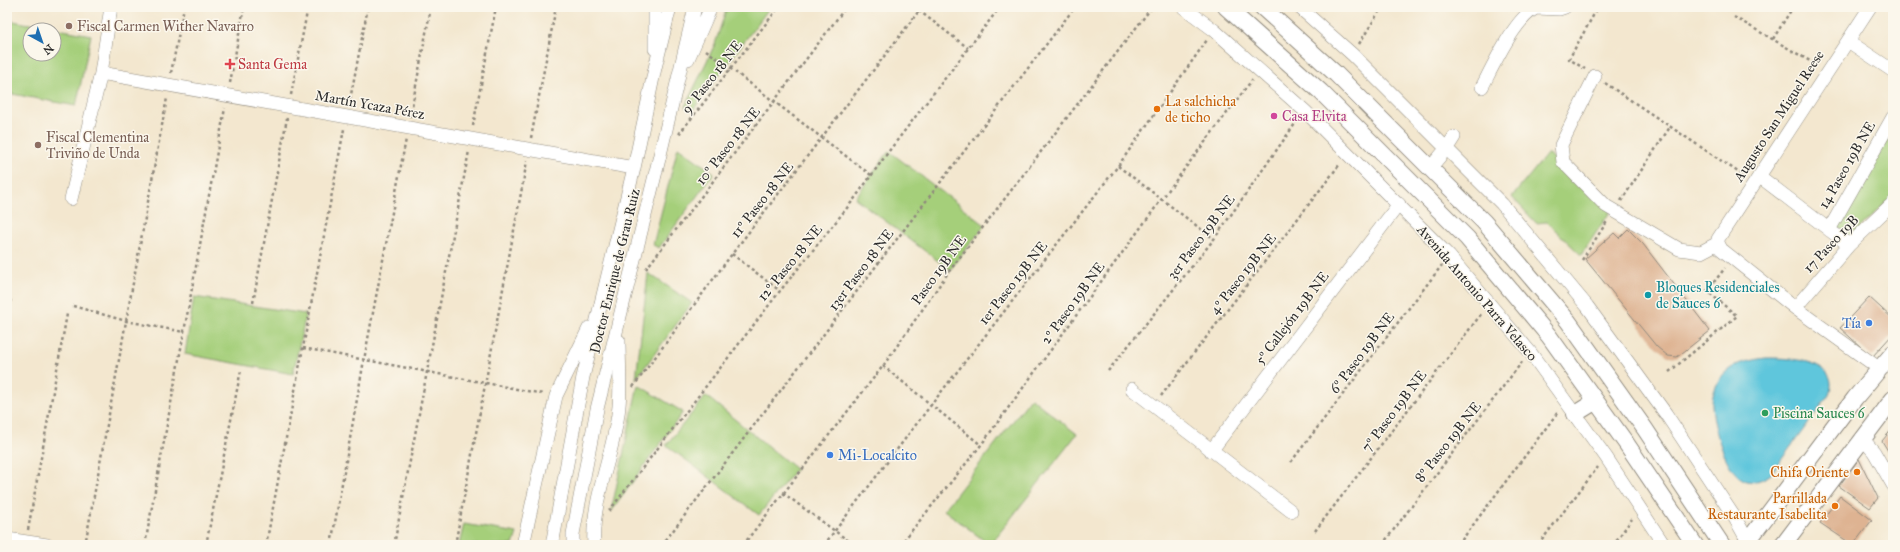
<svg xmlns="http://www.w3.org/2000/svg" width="1900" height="552" font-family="'IM FELL Great Primer',serif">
	<rect width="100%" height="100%" fill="#fbf7ec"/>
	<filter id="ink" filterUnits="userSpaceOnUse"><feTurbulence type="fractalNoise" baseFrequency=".025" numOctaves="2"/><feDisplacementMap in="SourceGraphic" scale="8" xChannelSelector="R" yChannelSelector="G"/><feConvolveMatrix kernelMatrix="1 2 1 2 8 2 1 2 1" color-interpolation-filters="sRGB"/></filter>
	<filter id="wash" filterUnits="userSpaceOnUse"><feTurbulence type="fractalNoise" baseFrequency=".012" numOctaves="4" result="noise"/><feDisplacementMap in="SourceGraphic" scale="16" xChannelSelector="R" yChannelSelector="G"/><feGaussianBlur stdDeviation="0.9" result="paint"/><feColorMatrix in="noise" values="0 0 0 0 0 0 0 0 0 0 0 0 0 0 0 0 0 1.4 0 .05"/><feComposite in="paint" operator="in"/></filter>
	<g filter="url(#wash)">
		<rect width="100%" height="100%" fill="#f3e7cf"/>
		<path fill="#a5cf7a" stroke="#687d52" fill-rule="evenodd" d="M727,7H770L693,110L685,107L715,44Z
			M7,20L91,35L76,106L7,93ZM30,30H54V54H30Z
			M1893,130V196L1851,236L1837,227Z
			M678,147L714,173L659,248L653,245Z
			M889,151L985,225L950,270L855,198Z
			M1548,153L1612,209L1581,255L1547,222L1536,223L1512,197Z
			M648,273L692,303L636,379Z
			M194,297L306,314L293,374L185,354Z
			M638,385L683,412L611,512Z
			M706,396L796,469L759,515L666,445Z
			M1031,398L1077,434L990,545L944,510Z
			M464,524L517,533L513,545H459Z"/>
		<path fill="#5fc6dc" stroke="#457884" d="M1766,358C1789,358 1842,359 1829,395L1770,475C1763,479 1756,483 1747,481C1725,475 1713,425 1712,405C1712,396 1715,387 1720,379C1729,364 1750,360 1766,358Z"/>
		<g id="blocks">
			<path fill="#deb392" d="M1628,229L1643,244L1710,331L1677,357L1668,356L1657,347L1585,259L1614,233L1619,238Z
				M1893,284V295L1888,289Z
				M1869,297L1893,319V334L1872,357L1840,328Z
				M1893,428V459L1882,441Z
				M1859,459L1878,498L1870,508L1839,486Z
				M1840,496L1872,520L1853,545L1820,523Z"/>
		</g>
	</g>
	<g filter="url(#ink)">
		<use href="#blocks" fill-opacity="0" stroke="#8f897d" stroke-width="1"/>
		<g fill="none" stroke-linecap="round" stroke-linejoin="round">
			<defs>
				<path id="minor" d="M655,7V49
					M1183,7L1214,30L1305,111L1449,256L1530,352L1606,457L1664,545
					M1299,7L1353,55L1502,204L1587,306L1666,414L1735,518L1750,545
					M1848,41L1893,71
					M688,59L711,7
					M101,73L634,168
					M1595,76L1561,145L1563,162L1606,206L1679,249L1701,252L1718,243
					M1482,87C1493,66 1515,18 1536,8L1559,9L1565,7
					M1431,167L1447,148L1454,137
					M1759,176L1849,245
					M71,199L101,73L111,7
					M1829,230L1893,117
					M1718,243V239L1870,7
					M1718,243L1721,249L1795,308L1880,369
					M1795,308L1849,245L1893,203
					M1132,389L1291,511
					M1862,438L1874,452L1893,485
					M1211,451L1399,204
					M7,539L47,545
					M523,545L556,396L589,328
					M552,545L583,377L634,168L655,68L670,7
					M573,545V534L597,409L659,159L695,7
					M594,545C591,498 615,452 619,406C621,385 619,363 619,341"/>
				<path id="major" d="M1226,7L1321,92L1467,238L1549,336L1626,443L1695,545
					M1262,7L1336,74L1484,222L1568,321L1645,429L1722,545
					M1575,414L1596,401
					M1745,545L1855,398L1893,353
					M1783,545L1893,399"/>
			</defs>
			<use href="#minor" stroke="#8f897d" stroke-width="14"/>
			<use href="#major" stroke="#8f897d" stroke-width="18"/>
			<path stroke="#8f897d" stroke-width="2.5" stroke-dasharray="3 3" stroke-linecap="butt" d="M914,7L968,48
				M1734,17L1817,65
				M1773,39L1793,7
				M1359,44L1382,7
				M706,50L871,175
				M1585,69L1569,59L1598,7
				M171,73L184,7
				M230,83L244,7
				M1605,83L1744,176
				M291,95L308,7
				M349,105L368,7
				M410,117L431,7
				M473,126L496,7
				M679,134L779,7
				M531,138L556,7
				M1118,166L1214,239
				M1621,201L1670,127
				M732,254L780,291
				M1582,260L1608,220
				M646,269L846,7
				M7,297L11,298L7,317
				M253,303L287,118
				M73,306L126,321L184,332
				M303,348L543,394
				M883,366L981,445
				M1108,371L1214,239L1297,121
				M1669,372L1737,316L1707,291L1725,268
				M633,387L732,254L922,7
				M1161,396L1340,164
				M1291,462L1442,265
				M783,493L854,545
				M609,511L780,291L855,198L889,151L1000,7
				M28,530L67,314
				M1315,531L1482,313
				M85,545L167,98
				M145,545L225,108
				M206,545L241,370
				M266,545L344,129
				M331,545L364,360L406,139
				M394,545L469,151
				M455,545L527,161
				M662,545L1075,7
				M743,545L883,366L950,270L1152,7
				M824,545L931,405L1118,166L1207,40
				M900,545L981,445L1161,200L1252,80
				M1382,545L1522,362
				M1458,545L1558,412
				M1538,545L1598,467
				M1613,545L1632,519"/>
			<use href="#minor" stroke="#fff" stroke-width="13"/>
			<use href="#major" stroke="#fff" stroke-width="16"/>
		</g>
	</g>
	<g fill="#8d6e63" stroke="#fbf7ec" stroke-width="1.5">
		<circle cx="69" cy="26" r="4"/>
		<circle cx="38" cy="145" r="4"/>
	</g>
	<path fill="#e0444e" stroke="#fbf7ec" stroke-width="1.5" d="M228 58h4v4h4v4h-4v4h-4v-4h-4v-4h4z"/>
	<g fill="#e8710a" stroke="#fbf7ec" stroke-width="1.5">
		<circle cx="1157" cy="109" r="4"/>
		<circle cx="1857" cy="472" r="4"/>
		<circle cx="1835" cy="506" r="4"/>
	</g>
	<circle fill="#d1479c" stroke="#fbf7ec" stroke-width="1.5" cx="1274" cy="116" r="4"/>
	<circle fill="#0f9aa8" stroke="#fbf7ec" stroke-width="1.5" cx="1648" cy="295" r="4"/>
	<g fill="#3f7fe0" stroke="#fbf7ec" stroke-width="1.5">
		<circle cx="1869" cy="323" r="4"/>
		<circle cx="830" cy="455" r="4"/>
	</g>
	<circle fill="#2e9e5b" stroke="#fbf7ec" stroke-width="1.5" cx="1765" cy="413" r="4"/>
	<g text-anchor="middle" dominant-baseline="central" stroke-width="3" stroke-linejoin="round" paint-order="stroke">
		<g font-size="14" fill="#785e54" stroke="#fbf7ec" text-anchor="start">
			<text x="77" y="26">Fiscal Carmen Wither Navarro</text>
			<text x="46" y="137">Fiscal Clementina<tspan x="46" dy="16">Triviño de Unda</tspan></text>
		</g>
		<g font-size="14" fill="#be3a42" stroke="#fbf7ec" text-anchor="start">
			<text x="238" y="64">Santa Gema</text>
		</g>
		<g font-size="14" fill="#2b2b2b" stroke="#fbf7ec">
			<text transform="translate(712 77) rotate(-52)">9º Paseo 18 NE</text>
			<text transform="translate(370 105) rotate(10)">Martín Ycaza Pérez</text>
			<text transform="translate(1779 116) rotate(-57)">Augusto San Miguel Reese</text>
			<text transform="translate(728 146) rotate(-52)">10º Paseo 18 NE</text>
			<text transform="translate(1847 165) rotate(-60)">14 Paseo 19B NE</text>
			<text transform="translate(762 200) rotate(-52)">11º Paseo 18 NE</text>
			<text transform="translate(1201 237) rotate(-53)">3er Paseo 19B NE</text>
			<text transform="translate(1831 244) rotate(-47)">17 Paseo 19B</text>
			<text transform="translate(790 263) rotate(-51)">12º Paseo 18 NE</text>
			<text transform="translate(861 270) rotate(-53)">13er Paseo 18 NE</text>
			<text transform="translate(939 270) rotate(-54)">Paseo 19B NE</text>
			<text transform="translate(615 271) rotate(-76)">Doctor Enrique de Grau Ruiz</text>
			<text transform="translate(1243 274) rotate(-52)">4º Paseo 19B NE</text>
			<text transform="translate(1013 283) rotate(-52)">1er Paseo 19B NE</text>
			<text transform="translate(1477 293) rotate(49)">Avenida Antonio Parra Velasco</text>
			<text transform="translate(1073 303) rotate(-54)">2º Paseo 19B NE</text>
			<text transform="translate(1292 318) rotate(-53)">5º Callejón 19B NE</text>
			<text transform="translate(1362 353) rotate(-53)">6º Paseo 19B NE</text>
			<text transform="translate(1394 411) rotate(-53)">7º Paseo 19B NE</text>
			<text transform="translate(1448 442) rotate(-52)">8º Paseo 19B NE</text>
		</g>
		<g font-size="14" fill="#c56008" stroke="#fbf7ec" text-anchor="end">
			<text x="1165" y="101" text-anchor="start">La salchicha<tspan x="1165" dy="16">de ticho</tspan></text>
			<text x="1849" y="472">Chifa Oriente</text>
			<text x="1827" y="498">Parrillada<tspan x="1827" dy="16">Restaurante Isabelita</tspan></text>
		</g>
		<g font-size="14" fill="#b23c85" stroke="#fbf7ec" text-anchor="start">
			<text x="1282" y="116">Casa Elvita</text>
		</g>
		<g font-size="14" fill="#0d838f" stroke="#fbf7ec" text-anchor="start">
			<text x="1656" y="287">Bloques Residenciales<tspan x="1656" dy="16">de Sauces 6</tspan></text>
		</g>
		<g font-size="14" fill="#366cbe" stroke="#fbf7ec" text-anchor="end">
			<text x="1861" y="323">Tía</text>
			<text x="838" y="455" text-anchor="start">Mi-Localcito</text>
		</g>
		<g font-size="14" fill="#27864d" stroke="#fbf7ec" text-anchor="start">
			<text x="1773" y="413">Piscina Sauces 6</text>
		</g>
	</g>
	<rect width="1900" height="552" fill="none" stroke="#fbf7ec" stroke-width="24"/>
	<g transform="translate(42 42) rotate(140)"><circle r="19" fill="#fbf7ec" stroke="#a8a59f"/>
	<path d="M0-3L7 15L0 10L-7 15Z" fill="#1f6fb2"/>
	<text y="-6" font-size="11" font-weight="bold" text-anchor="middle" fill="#2b2b2b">N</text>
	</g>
</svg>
